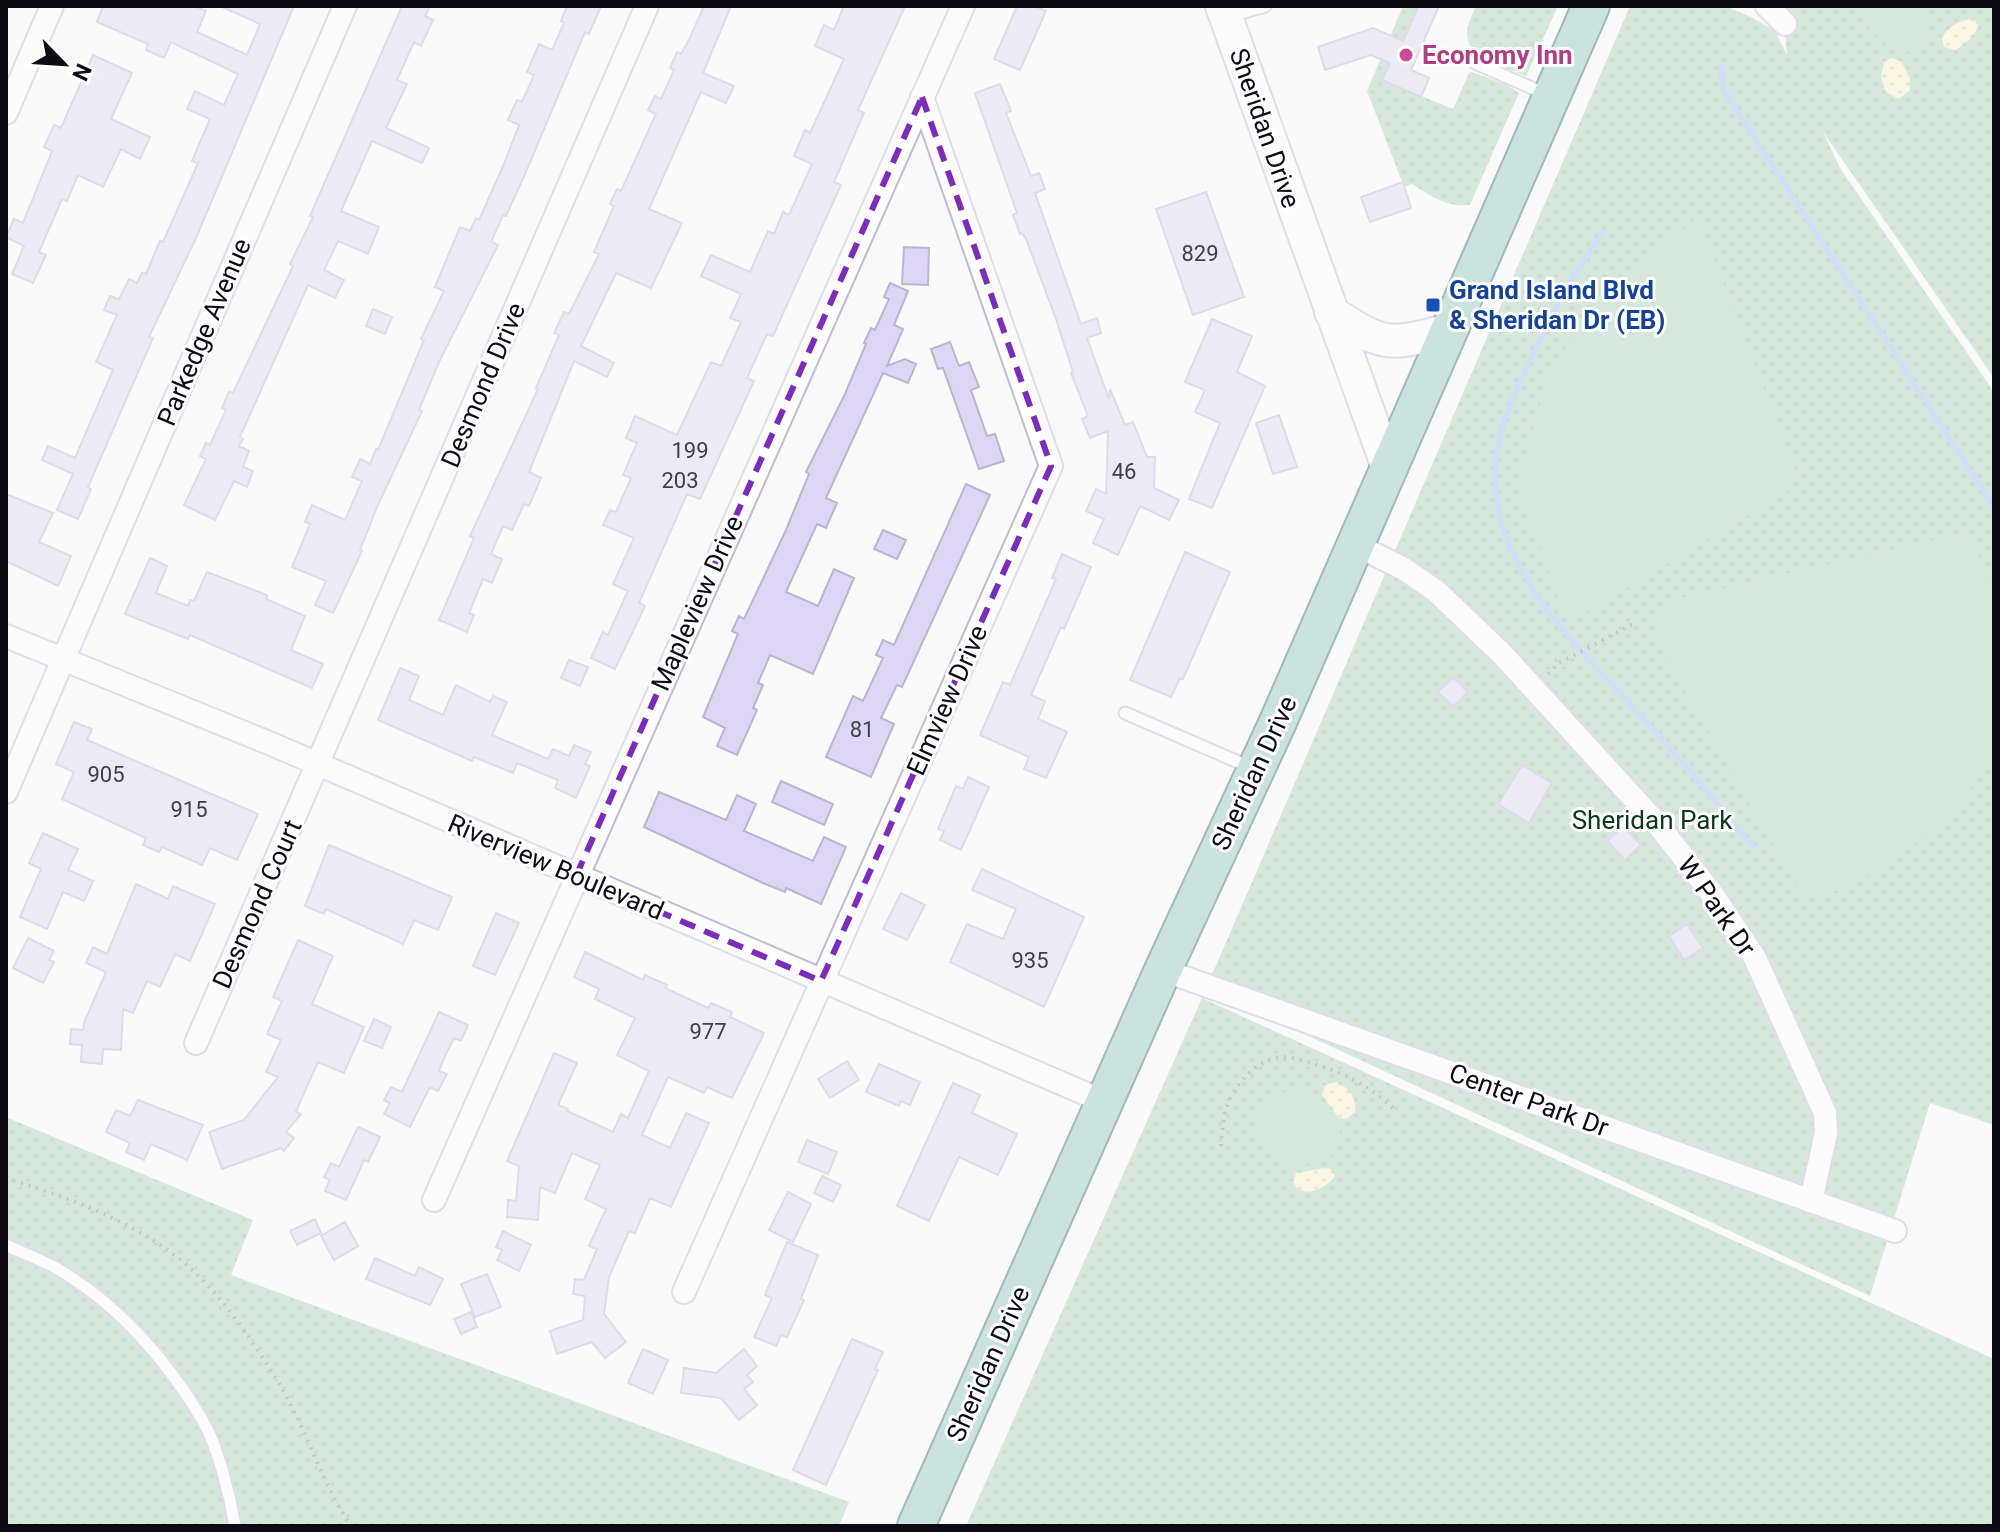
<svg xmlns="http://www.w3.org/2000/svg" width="2000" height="1532" font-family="Roboto,sans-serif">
	<defs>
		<pattern id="grass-dots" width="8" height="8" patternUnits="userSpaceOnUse" patternTransform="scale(2)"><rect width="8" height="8" fill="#abd2b5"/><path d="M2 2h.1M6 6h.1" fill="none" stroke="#92b39b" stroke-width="1.8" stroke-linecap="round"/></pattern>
		<pattern id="sand-dots" width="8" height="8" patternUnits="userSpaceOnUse" patternTransform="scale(2)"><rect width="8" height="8" fill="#fbf1cb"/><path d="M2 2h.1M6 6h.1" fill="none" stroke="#d6cdad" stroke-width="1.8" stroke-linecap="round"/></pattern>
	</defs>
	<rect width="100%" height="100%" fill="#fafafa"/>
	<path fill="url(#grass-dots)" d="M1403,6H1419L1383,80L1453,109L1469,73L1472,72L1507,85L1519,93L1470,205C1447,208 1429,195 1412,184L1404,187L1367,91Z
		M1476,6H1558L1526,76C1508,68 1464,58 1467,31C1468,23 1473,13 1476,6Z
		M1630,6H1725L1751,17L1775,31L1787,55L1783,6H1994V378L1823,132L1840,168L1994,392V1125L1930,1103L1870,1296L1291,1028L1219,999L1211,977Z
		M1202,998L1994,1359V1526H966Z
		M6,1117L253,1220L231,1275L849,1502L839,1526H6Z"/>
	<path fill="url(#sand-dots)" d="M1973,19L1978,25C1976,36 1964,45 1955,50L1944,47L1942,38C1948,26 1960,20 1973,19Z
		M1891,58L1901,61L1910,79V90L1899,99L1886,92L1881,77L1884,62Z
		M1336,1082C1348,1087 1357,1098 1355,1112L1346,1119L1339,1118L1322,1095L1325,1085Z
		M1325,1168L1331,1169L1335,1176C1326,1189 1301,1201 1293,1181L1296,1173Z"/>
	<path fill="#abd2b5" d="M1857,6H1924C1950,71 1877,63 1857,6Z
		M1698,217L1797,473L1791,490L1568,624L1517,488L1548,375L1604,290Z
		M1965,533L1978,555L1994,591V745C1976,800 1929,837 1882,867C1872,874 1861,882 1850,887C1835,893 1817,894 1801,894L1652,634L1666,601Z
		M1296,1090C1313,1090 1315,1102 1324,1114C1328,1119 1334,1123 1338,1128C1346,1139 1335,1156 1326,1161L1290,1166C1269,1147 1245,1138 1262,1104L1281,1093Z"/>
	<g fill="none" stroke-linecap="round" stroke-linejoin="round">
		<path stroke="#a4bff4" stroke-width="6" d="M1721,67L1723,89L1994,507
			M1604,232C1577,266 1559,303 1540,342C1520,381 1496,427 1495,473C1493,572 1581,649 1642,717C1680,759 1717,802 1753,846"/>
	</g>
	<path fill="#ddd7f5" stroke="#bcb5d2" stroke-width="2" d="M103,6H195L206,11L197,32L247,55L260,24L220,6H294L196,238L149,337L153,338L88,487L91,489L78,519L57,510L73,474L42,460L48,446L75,458L113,370L96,362L117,315L104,310L110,296L119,299L129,279L137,283L142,273L146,274L160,241L163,242L198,163L192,161L210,119L187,109L195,91L224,105L238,74L171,42L164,58L146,50L148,44L97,22Z
		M402,6H430L425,16L433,20L421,46L414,42L397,80L407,84L386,128L429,148L422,163L372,141L341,211L379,227L368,254L338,241L324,270L344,280L335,298L308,285L240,437L243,439L239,446L249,451L243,467L253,471L247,487L234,481L215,520L184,505L206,459L200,456L206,443L210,445L226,410L222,408L229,392L233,393L293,266L290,264L313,217L310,216Z
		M567,6H601L589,34L585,32L525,174L506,216L503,215L491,242L498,245L439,362L419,410L422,411L377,507L360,550L362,551L333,613L315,605L326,581L292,567L310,524L305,522L312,505L345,520L362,481L352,477L360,459L370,464L376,449L378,450L424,340L421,339L444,291L435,287L460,227L470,231L476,218L479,220L504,164L519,125L508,120L517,100L522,102L534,75L527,72L539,44L552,50L564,23L561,21Z
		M704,6H731L703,73L734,86L726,103L701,92L649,209L682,223L651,288L616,273L581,346L614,363L607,377L574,361L529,472L541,478L529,506L524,504L512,530L503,526L491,554L502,559L492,583L483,579L469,613L474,615L467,632L439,620L474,538L470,536L538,389L536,388L559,335L554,333L564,312L569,314L599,254L594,252L614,206L610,204L617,189L621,191L656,114L648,110L655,96L661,99L674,70L670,68L677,52L681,54L689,40Z
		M844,6H905L858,110L864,113L834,182L841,185L826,218L773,336L767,334L747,378L754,381L700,499L687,494L639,603L645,606L615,669L591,658L603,632L608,635L628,591L613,584L634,538L603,525L610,510L616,512L631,478L623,475L637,443L626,438L635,416L677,435L711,362L721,366L741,322L730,318L741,294L701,276L711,255L750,272L768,231L774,234L783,212L789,215L812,164L794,156L805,130L810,133L844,59L815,46L824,25L834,30Z
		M1017,6H1035L1046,11L1020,70L994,59Z
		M1419,6H1439L1411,70L1429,78L1421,97L1382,80L1390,63L1371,55L1325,70L1318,47L1373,28L1403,41Z
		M93,55L132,73L111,119L150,137L140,159L121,149L103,187L78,175L67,201L62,199L39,252L46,255L33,283L12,274L24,246L6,237L14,219L23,223L52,151L44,147L54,125L61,128Z
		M1000,84L1011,111L1006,113L1031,176L1039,173L1045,189L1035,193L1081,324L1097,318L1101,333L1087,338L1109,399L1110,389L1125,425L1133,422L1147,457H1155L1154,488L1179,500L1169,520L1140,506L1118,555L1093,543L1104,519L1086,511L1096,489L1106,494L1108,431L1090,438L1082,419L1088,416L1071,373L1073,372L1056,319L1026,239L1022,233L1020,234L1013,215L1017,213L975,93Z
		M1403,182L1411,208L1370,222L1361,197Z
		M1206,192L1244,297L1193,315L1156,209Z
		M904,247L929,248L928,285L902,284Z
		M890,283L908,291L894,325L903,329L887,366L905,359L916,364L908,383L883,373L826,498L837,503L826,528L817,524L786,592L818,606L834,569L854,578L813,674L770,655L758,683L763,685L753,708L757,710L737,755L717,746L725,728L703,717L738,634L732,631L739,616L744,619L786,530L809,474L806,472L845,394L866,344L864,343L871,328L875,330L889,299L884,297Z
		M373,309L392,317L385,334L366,326Z
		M1212,319L1252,336L1237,372L1265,386L1212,508L1189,499L1220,423L1195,412L1205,390L1185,382Z
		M950,342L959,366L969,362L979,387L971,390L987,436L995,434L1004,461L979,469L943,368L938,369L931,349Z
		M1279,415L1297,467L1273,474L1256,423Z
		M966,484L990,495L902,687L897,685L881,718L894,724L871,777L826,757L853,696L863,701L883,658L876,655L883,640L894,645Z
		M6,494L53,513L39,542L71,556L58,586L6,561Z
		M883,530L906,540L897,559L874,549Z
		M1185,552L1230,572L1183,679L1180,678L1171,697L1130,680Z
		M1062,554L1091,567L1064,629L1061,627L1031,695L1045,701L1038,719L1067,732L1046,778L1024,769L1029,757L980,735L1003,682L1010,685L1056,579L1052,578Z
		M150,558L167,566L156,593L188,606L190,600L194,601L207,572L267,595L266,599L305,616L291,650L323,664L312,688L190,635L188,639L125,614Z
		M569,660L588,667L580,686L561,678Z
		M400,668L419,676L409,700L443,715L456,685L490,702L493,696L507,702L492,735L548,759L553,749L569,756L574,745L591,752L585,764L590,766L576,798L555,788L558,780L517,763L513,773L474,757L472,761L378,720Z
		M1453,677L1468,692L1453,707L1438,692Z
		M74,722L92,729L87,740L258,814L237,860L210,848L202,865L162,847L159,852L143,845L146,838L62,799L74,772L56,764Z
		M1522,765L1552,783L1529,823L1498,804Z
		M968,777L989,787L961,850L940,840L944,831L938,829L956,786L963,789Z
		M781,781L833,804L824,825L772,802Z
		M659,792L726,820L737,795L756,804L744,831L813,861L824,837L846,847L821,904L786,888L785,892L763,883L644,827Z
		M1623,826L1641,845L1625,860L1607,841Z
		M43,833L78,849L68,870L93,881L84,901L63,892L47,929L20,917L41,869L29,863Z
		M329,845L452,897L438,930L414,920L403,944L326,909L324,914L305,906Z
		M982,869L1084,917L1044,1007L950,962L967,924L1003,939L1016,909L972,890Z
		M136,884L168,899L173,886L215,904L190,961L175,954L160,987L147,981L133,1013L123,1009L121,1050L103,1049L102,1064L81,1062L82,1045L70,1044L71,1029L83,1030L84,1023L106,972L86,963L93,947L107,954Z
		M901,893L925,905L907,940L883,929Z
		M496,913L519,923L495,975L473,966Z
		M1687,924L1703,948L1684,960L1669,936Z
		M28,938L54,951L49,960L54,962L43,983L13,968Z
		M298,940L333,956L312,1004L364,1027L344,1073L318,1062L296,1111L301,1114L286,1132L294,1138L284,1151L281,1148L222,1169L209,1132L244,1120L278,1077L266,1072L281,1040L267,1034L282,1001L273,997Z
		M585,952L643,980L645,975L667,985L665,988L708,1008L711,1003L732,1012L730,1017L764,1033L732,1098L707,1087L704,1093L668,1077L642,1135L670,1148L686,1113L709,1123L671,1207L650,1198L635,1233L629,1231L609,1277L604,1314L626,1342L605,1358L592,1342L557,1354L550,1331L583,1320L585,1296L573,1294L575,1279L584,1280L597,1249L589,1246L606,1209L585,1199L600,1165L572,1153L555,1193L540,1187L538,1220L507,1217L508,1200L516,1201L519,1166L507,1161L554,1053L577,1063L558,1105L568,1109L567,1111L613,1132L621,1114L628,1118L649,1071L617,1055L635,1018L595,999L599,989L574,977Z
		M439,1012L468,1025L461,1041L454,1038L445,1056L439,1071L447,1074L438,1091L430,1087L410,1127L384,1114L390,1103L384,1100L391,1087L402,1092Z
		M374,1019L391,1027L382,1048L364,1041Z
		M847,1061L859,1080L830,1098L818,1079Z
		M879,1064L920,1082L910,1105L901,1101L899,1106L866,1092Z
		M953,1083L980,1095L972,1113L1017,1134L998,1175L959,1157L929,1221L897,1206Z
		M138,1100L203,1125L187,1160L151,1144L144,1160L126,1152L130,1143L106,1132L116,1110L130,1116Z
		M358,1127L380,1137L368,1162L364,1160L346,1200L325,1191L330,1180L324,1177L331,1163L339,1167Z
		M807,1140L837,1152L828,1174L798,1162Z
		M822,1176L841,1185L833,1202L814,1193Z
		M788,1192L811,1204L793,1242L769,1230Z
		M315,1219L321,1233L297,1245L290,1231Z
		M345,1222L358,1246L334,1260L321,1236Z
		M503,1231L531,1245L519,1271L497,1260L502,1250L496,1247Z
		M787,1242L818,1255L801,1299L804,1300L787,1337L781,1335L776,1346L754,1337L772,1298L765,1295Z
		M375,1258L415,1276L419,1267L443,1279L430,1305L366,1279Z
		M487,1274L501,1307L475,1317L461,1284Z
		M471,1312L477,1327L461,1334L454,1319Z
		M852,1339L883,1352L875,1369L878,1370L826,1485L793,1470Z
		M643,1349L668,1360L653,1394L628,1383Z
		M744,1349L757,1366L747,1375L753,1382L744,1389L757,1405L739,1420L721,1398L681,1393L684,1368L716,1373Z"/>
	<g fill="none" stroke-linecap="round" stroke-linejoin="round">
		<defs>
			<path id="lane" d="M1227,17L1265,6
				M1475,63L1548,95
				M1125,713L1252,768
				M6,1245C22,1253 40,1259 56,1268C117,1303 168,1361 203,1421C218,1447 230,1496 235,1526"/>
			<path id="street" d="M1767,6L1785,24
				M6,113L52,6
				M1356,545L1404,569L1436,591L1503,655L1659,826L1713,895L1755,958L1825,1113L1826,1133L1811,1201
				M6,636L269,743L1105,1102
				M6,792L345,6
				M1163,970L1895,1231
				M196,1043L647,6
				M434,1200L963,6
				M684,1292L1051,466L922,97"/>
			<path id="secondary" d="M1222,6L1389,470
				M1331,312C1385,347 1387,346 1450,330"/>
			<path id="primary" d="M916,1526L1163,970L1277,724L1591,6"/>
		</defs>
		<use href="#lane" stroke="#c2bbd8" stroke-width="15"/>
		<use href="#street" stroke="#c2bbd8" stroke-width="26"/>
		<use href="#secondary" stroke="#c2bbd8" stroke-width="36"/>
		<use href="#primary" stroke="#336e68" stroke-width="40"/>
		<path stroke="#8b8a8f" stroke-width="4" stroke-dasharray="2 6" stroke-linecap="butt" d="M1548,674L1559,663L1635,623
			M1221,1146C1222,1134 1223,1121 1226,1109C1233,1086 1257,1058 1282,1057C1294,1057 1307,1062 1318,1065C1349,1075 1374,1089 1397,1112
			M6,1178C69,1198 141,1223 191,1269C226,1301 255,1344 280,1385C307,1430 321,1482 351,1526"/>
		<use href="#lane" stroke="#fff" stroke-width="11"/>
		<use href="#street" stroke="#fff" stroke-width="22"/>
		<use href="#secondary" stroke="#fff" stroke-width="32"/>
		<use href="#primary" stroke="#91c8bf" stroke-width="36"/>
	</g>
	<path d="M0 0H2000V1532H0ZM922,97L1051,466L821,981L576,876Z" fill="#fafafa" fill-opacity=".55" fill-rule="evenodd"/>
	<path fill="none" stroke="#7b2cbf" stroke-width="6" stroke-dasharray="16 10" stroke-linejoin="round" d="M922,97L1051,466L821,981L576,876Z"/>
	<circle fill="#d1479c" stroke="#fff" stroke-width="3" cx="1406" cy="55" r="8"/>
	<rect fill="#1a4fb4" stroke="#fff" stroke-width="3" x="1425" y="297" width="16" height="16" rx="4"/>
	<g text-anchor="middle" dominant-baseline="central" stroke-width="6" stroke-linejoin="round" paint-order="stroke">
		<g font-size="22" fill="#413e4c">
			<text x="1200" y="253">829</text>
			<text x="690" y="450">199</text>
			<text x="1124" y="471">46</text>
			<text x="680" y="480">203</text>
			<text x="862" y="729">81</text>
			<text x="106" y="774">905</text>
			<text x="189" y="809">915</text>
			<text x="1030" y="960">935</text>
			<text x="708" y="1031">977</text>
		</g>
		<g font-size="26" font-weight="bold" fill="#b23c85" stroke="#fff" text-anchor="start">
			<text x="1422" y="55">Economy Inn</text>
		</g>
		<g font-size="26" fill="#0d0b14" stroke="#fff">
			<text transform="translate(1265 128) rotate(71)">Sheridan Drive</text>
			<text transform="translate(204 332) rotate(-67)">Parkedge Avenue</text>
			<text transform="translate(483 385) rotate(-67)">Desmond Drive</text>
			<text transform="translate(697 603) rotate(-66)">Mapleview Drive</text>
			<text transform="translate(947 700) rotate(-66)">Elmview Drive</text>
			<text transform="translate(1254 773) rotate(-65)">Sheridan Drive</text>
			<text transform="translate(556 867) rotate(23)">Riverview Boulevard</text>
			<text transform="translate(257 904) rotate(-66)">Desmond Court</text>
			<text transform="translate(1717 906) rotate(55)">W Park Dr</text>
			<text transform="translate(1529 1100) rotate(20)">Center Park Dr</text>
			<text transform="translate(988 1364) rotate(-66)">Sheridan Drive</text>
		</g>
		<g font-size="26" font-weight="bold" fill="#164399" stroke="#fff" text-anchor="start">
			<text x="1449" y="290">Grand Island Blvd<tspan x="1449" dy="30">&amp; Sheridan Dr (EB)</tspan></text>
		</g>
		<g font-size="26" fill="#0a361d" stroke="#fff">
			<text x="1652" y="820">Sheridan Park</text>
		</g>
	</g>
	<rect width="2000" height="1532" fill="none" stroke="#0d0b14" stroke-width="16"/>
	<g transform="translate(64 64) rotate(115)" stroke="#ffffff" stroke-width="6" paint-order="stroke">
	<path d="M0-6L14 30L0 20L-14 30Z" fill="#0d0b14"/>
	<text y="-12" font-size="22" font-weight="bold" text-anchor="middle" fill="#0d0b14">N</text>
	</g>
</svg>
